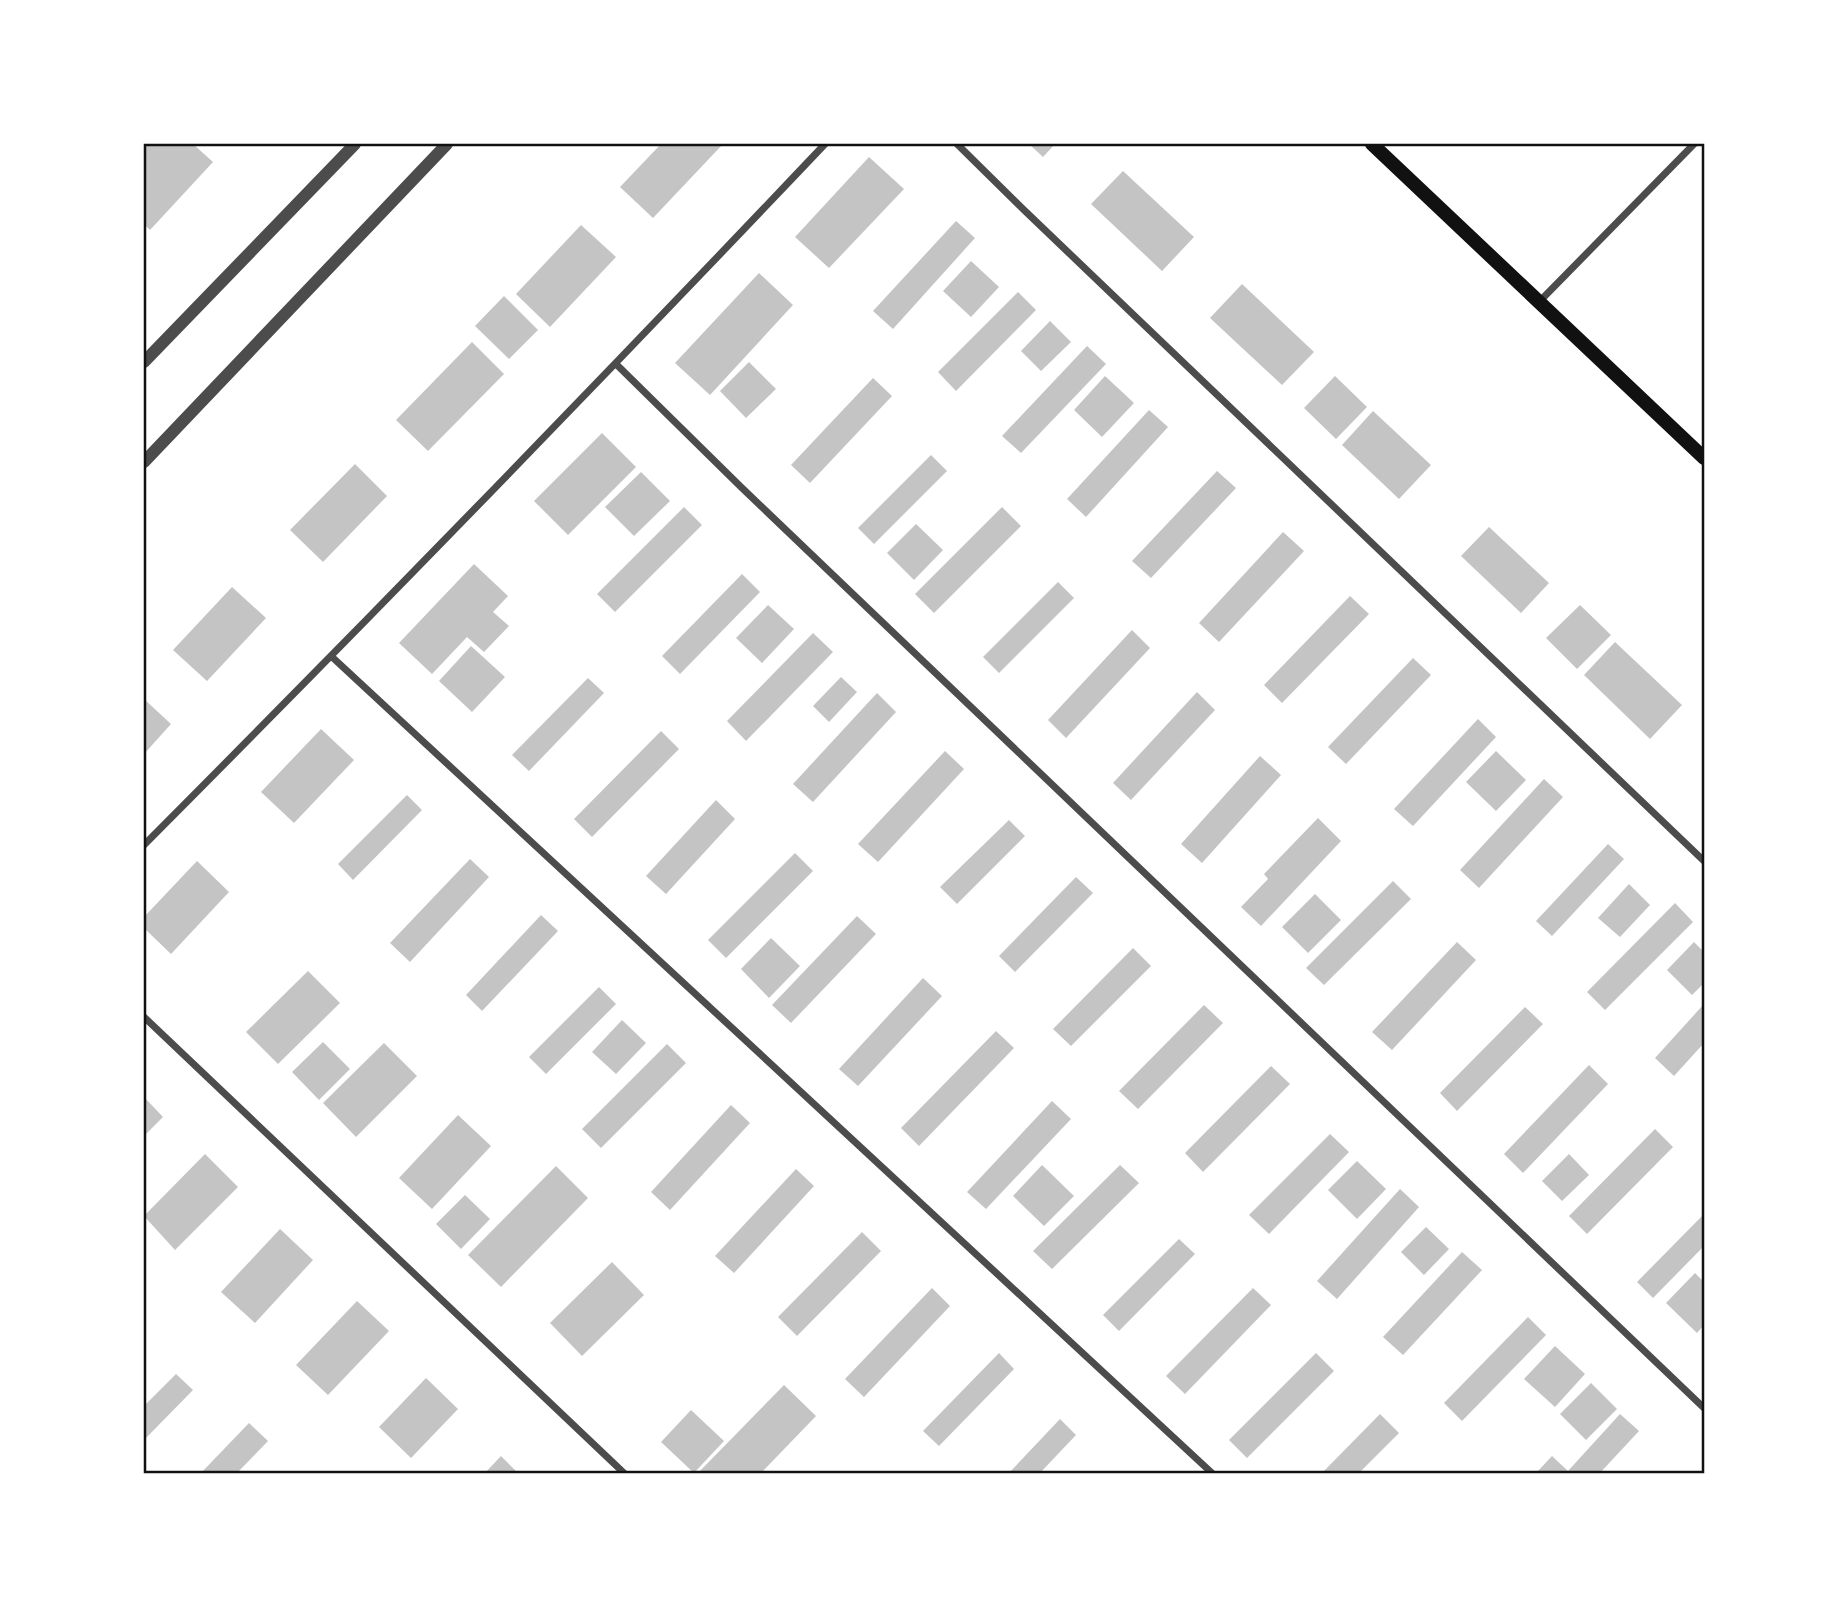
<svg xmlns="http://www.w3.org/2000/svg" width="1848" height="1617" font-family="'Source Sans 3',sans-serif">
	<rect width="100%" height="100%" fill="#fff"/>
	<path fill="#c4c4c4" d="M144,144H193L213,162L150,230L144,224Z
		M661,144H723L653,218L620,187Z
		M1029,144H1055L1043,157Z
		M869,157L904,189L829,268L795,237Z
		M1123,171L1194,237L1162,271L1091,204Z
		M956,221L975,238L893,329L873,311Z
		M581,225L616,257L550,327L516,294Z
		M971,261L999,287L971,317L943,291Z
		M759,273L793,305L710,395L675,363Z
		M1242,284L1314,352L1282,385L1210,318Z
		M1018,292L1036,310L956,391L938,372Z
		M504,296L538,330L509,359L475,326Z
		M1050,321L1071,342L1041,371L1021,351Z
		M472,342L504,374L428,451L396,420Z
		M1087,346L1106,364L1021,453L1002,436Z
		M749,362L776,389L746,418L720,391Z
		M1105,376L1134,403L1102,437L1074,410Z
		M1335,376L1367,407L1336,439L1304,408Z
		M873,378L892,396L810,483L791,465Z
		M1149,410L1168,427L1086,517L1067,499Z
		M1373,411L1431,465L1399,499L1342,445Z
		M602,433L636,467L568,535L534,501Z
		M931,455L947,471L874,544L858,528Z
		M355,464L387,496L323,562L290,530Z
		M1217,471L1236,488L1151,578L1132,561Z
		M641,472L670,501L634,536L605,507Z
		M684,507L702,525L615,612L597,594Z
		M1002,507L1021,526L934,613L915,594Z
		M916,524L943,550L914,580L887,553Z
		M1489,527L1549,583L1521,613L1461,556Z
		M1283,532L1304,551L1219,642L1199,623Z
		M474,564L508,596L493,612L509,626L484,652L467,637L432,674L399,643Z
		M742,574L760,592L680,674L662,656Z
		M1058,582L1074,598L999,673L983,657Z
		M232,587L266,618L207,681L173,650Z
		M1350,596L1369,614L1282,703L1264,685Z
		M768,605L794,629L762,663L736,638Z
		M1580,605L1611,635L1577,669L1546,638Z
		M1132,630L1150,648L1066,738L1048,720Z
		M813,633L833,652L746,741L727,721Z
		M1615,642L1682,705L1650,739L1584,675Z
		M471,646L505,677L472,712L439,681Z
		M1413,658L1431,675L1346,764L1328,747Z
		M841,677L857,692L829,722L813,706Z
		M588,678L604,693L529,771L512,755Z
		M1197,692L1215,710L1131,800L1113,783Z
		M877,693L896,712L813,802L793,784Z
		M144,699L171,724L144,754Z
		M1478,719L1496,737L1413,826L1394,809Z
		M321,729L354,760L294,823L261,792Z
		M661,731L679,749L592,837L574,819Z
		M945,751L964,769L878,862L858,844Z
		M1496,751L1526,780L1496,811L1466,782Z
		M1260,756L1281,775L1202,863L1181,844Z
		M1544,779L1563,797L1479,888L1460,870Z
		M407,795L422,810L353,880L338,864Z
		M716,800L735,819L666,894L646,876Z
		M1318,818L1341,841L1261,926L1241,907L1268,879L1264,874Z
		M1009,820L1025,836L957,904L940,887Z
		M1608,844L1624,859L1552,936L1536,921Z
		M795,853L813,871L726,958L708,940Z
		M470,859L489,877L410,962L390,943Z
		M197,861L229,892L171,954L144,928V917Z
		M1076,877L1093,893L1015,972L999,956Z
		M1393,881L1411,899L1324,985L1306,968Z
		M1629,884L1650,905L1620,937L1598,918Z
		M1315,894L1341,920L1308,953L1282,927Z
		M1675,903L1693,922L1605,1010L1587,992Z
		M541,915L558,931L482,1011L466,995Z
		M857,916L876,934L791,1023L772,1005Z
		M771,938L800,966L769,998L741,969Z
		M1457,942L1476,960L1392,1050L1372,1032Z
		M1694,942L1704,952V983L1692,995L1667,970Z
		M1133,948L1151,966L1071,1046L1053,1029Z
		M308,971L340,1003L278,1064L246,1032Z
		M923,978L942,996L858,1086L839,1069Z
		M599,987L616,1004L546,1074L529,1057Z
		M1704,1004V1043L1674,1076L1655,1058Z
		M1204,1005L1223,1023L1138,1109L1119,1091Z
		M1525,1007L1543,1024L1457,1111L1440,1093Z
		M622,1020L646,1043L616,1074L592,1052Z
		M996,1031L1014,1048L919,1146L901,1128Z
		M323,1042L350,1069L319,1100L292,1072Z
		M384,1043L417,1076L356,1137L323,1103Z
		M667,1044L686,1063L601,1148L582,1129Z
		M1589,1065L1608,1084L1523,1173L1504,1154Z
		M1271,1066L1290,1084L1203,1172L1185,1153Z
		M144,1097L163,1117L144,1136Z
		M1052,1101L1071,1119L986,1209L967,1192Z
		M731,1105L750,1123L670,1210L651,1192Z
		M458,1115L491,1146L432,1209L399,1178Z
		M1655,1129L1673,1147L1587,1234L1569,1216Z
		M1330,1134L1349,1152L1269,1234L1249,1215Z
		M205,1154L238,1187L175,1250L144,1216Z
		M1569,1154L1589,1175L1562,1201L1542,1181Z
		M1357,1161L1386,1189L1357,1219L1328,1190Z
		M1042,1165L1074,1196L1044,1226L1013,1196Z
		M1120,1165L1139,1183L1052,1269L1033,1251Z
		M556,1166L588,1198L501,1287L468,1255Z
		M796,1169L814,1186L734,1273L715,1256Z
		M1400,1189L1419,1207L1337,1299L1317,1281Z
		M465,1195L490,1219L461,1249L436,1224Z
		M1704,1214V1246L1653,1298L1637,1282Z
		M1426,1227L1449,1249L1424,1275L1401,1252Z
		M280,1229L313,1260L255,1323L221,1292Z
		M862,1232L881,1251L797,1336L778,1317Z
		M1179,1239L1195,1254L1119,1331L1103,1315Z
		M1462,1252L1482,1270L1403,1355L1383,1337Z
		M612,1262L644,1295L582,1356L550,1323Z
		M1695,1273L1704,1282V1325L1697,1333L1666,1303Z
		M932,1288L950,1306L864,1397L845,1379Z
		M1253,1288L1271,1305L1185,1394L1166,1376Z
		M357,1301L389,1331L328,1395L296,1365Z
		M1528,1317L1546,1335L1462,1421L1444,1403Z
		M1555,1346L1585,1374L1555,1407L1524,1379Z
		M999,1353L1014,1369L939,1446L923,1431Z
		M1316,1353L1334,1371L1247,1458L1229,1440Z
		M176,1374L193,1390L144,1440V1406Z
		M426,1378L458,1409L411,1458L379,1427Z
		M1591,1383L1617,1409L1586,1440L1560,1414Z
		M784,1385L816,1416L760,1474H697Z
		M691,1410L724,1441L694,1473L661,1442Z
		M1380,1414L1399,1433L1358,1474H1321Z
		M1620,1414L1639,1431L1599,1474H1541L1538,1471L1552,1456L1568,1471Z
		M1060,1419L1076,1435L1039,1474H1008Z
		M249,1423L268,1441L236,1474H200Z
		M501,1456L519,1474H484Z"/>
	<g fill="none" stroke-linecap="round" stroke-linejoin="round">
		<path stroke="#4c4c4c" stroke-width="7" d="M957,144L1024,210L1704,861
			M1540,301L1694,144
			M616,364L741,487L1704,1408
			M331,656L1213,1474
			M144,845C374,614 601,380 825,144
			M144,1017L625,1474"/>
		<path stroke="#4c4c4c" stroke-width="12" d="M144,362L355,144
			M144,462L447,144"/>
		<path stroke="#111" stroke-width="14" d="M1372,144L1704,458"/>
	</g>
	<rect width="1848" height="1617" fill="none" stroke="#ffffff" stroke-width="290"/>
	<rect x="145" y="145" width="1558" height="1327" fill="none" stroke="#111" stroke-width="2.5"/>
</svg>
